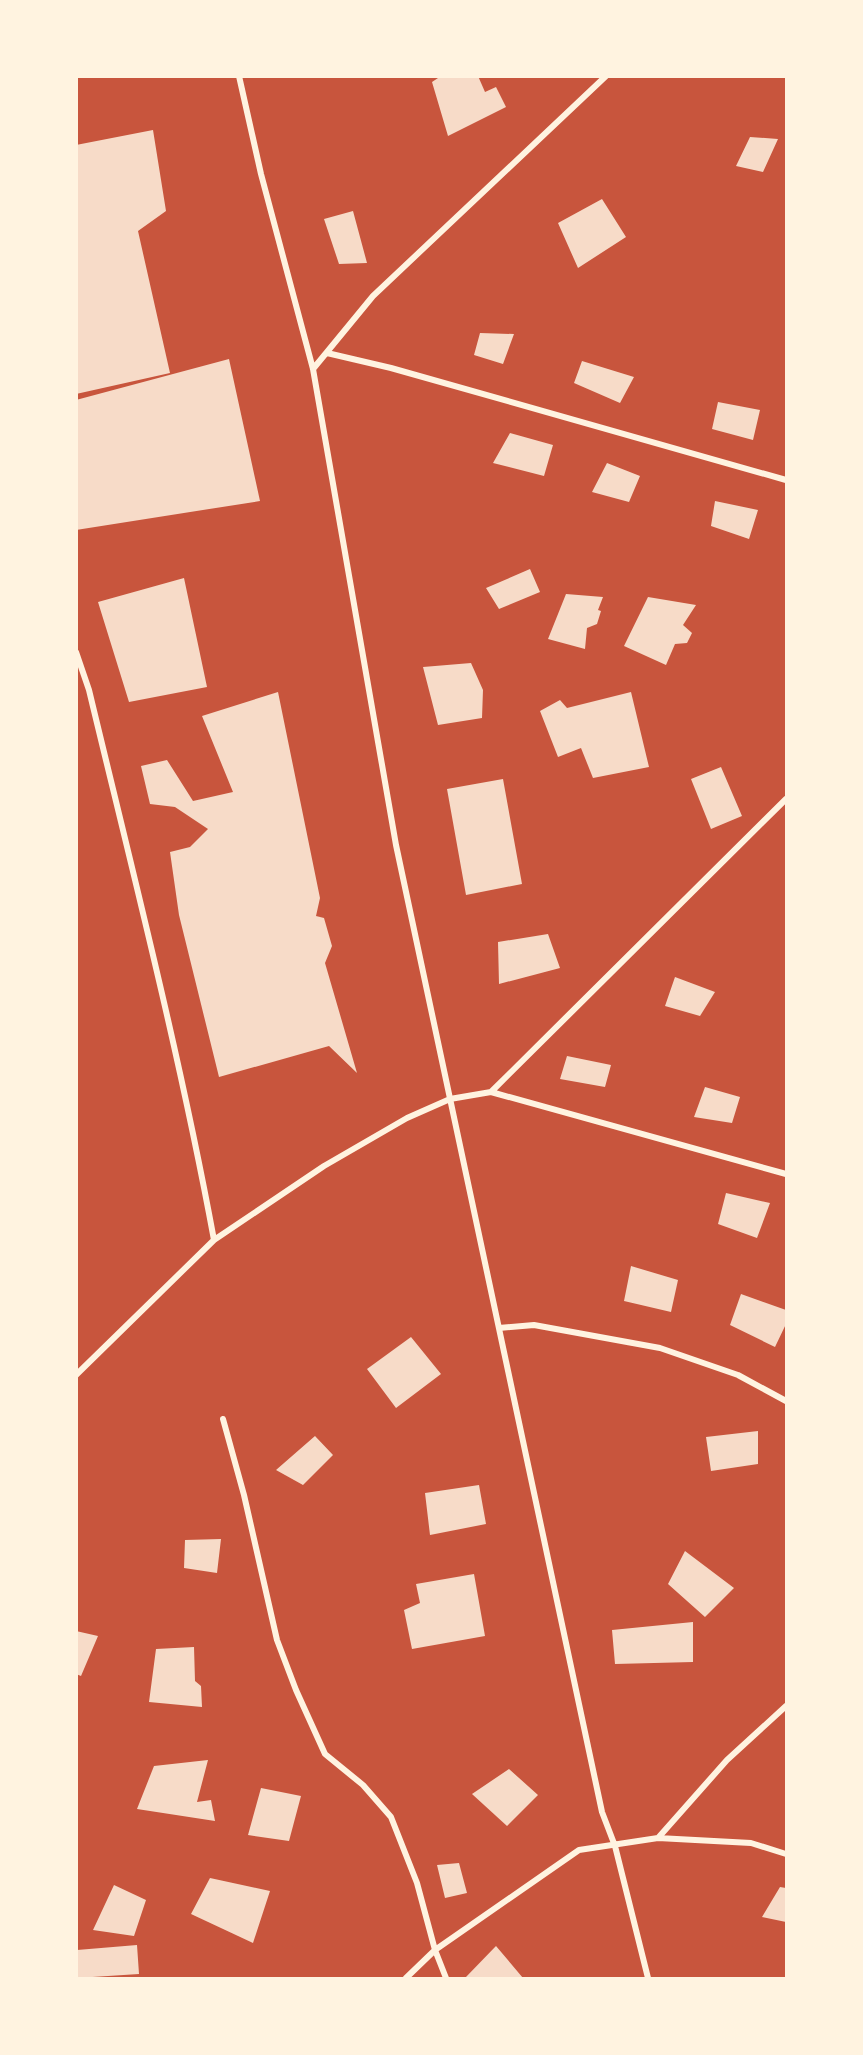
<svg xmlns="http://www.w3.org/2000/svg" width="863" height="2055" font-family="Overpass,sans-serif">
	<rect width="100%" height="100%" fill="#c8553d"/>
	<path fill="#f7dbc8" d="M441,76H478L485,92L496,87L506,107L448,136L432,82Z
		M153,130L166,211L138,231L170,373L76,394V145Z
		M750,137L778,139L763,172L736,166Z
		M602,199L626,237L578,268L558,223Z
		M353,211L367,263L339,264L324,219Z
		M480,333L514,334L503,364L474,355Z
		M229,359L260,501L76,530V400Z
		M582,361L634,377L620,403L574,383Z
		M718,402L760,410L753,440L712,429Z
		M510,433L553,445L544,476L493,463Z
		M607,463L640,476L629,502L592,492Z
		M715,501L758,510L749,539L711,526Z
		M530,569L540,592L499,609L486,588Z
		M184,578L207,687L129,702L98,602Z
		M566,594L603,597L598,610L601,611L597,624L587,628L585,649L548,639Z
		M648,597L696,605L683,625L692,633L687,643L675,644L666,665L624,646Z
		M471,663L483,690L482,718L438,725L423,667Z
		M278,692L320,898L316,916L324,918L332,946L325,963L357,1073L329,1046L219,1077L179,915L170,852L190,847L208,829L175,807L150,804L141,766L167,760L193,801L233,792L202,716Z
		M631,692L649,767L593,778L581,748L558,757L540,711L560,700L567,708Z
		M721,767L742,816L711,829L691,779Z
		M503,779L522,884L466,895L447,789Z
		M548,934L560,968L499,984L498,942Z
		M675,977L715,992L700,1016L665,1006Z
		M567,1056L611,1065L605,1087L560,1079Z
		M705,1087L740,1097L732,1123L694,1117Z
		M726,1193L770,1203L757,1238L718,1224Z
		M631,1266L678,1280L671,1312L624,1301Z
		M741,1294L786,1310V1324L775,1347L730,1325Z
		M411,1337L441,1374L396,1408L367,1369Z
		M758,1431V1464L711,1471L706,1437Z
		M315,1436L333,1455L303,1485L276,1470Z
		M479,1485L486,1524L430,1535L425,1493Z
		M221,1539L217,1573L184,1568L185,1540Z
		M685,1551L734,1588L705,1617L668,1584Z
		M474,1574L485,1636L412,1649L404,1610L420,1603L416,1584Z
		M693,1622V1662L615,1664L612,1630Z
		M76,1631L98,1636L81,1676L76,1674Z
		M194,1647L195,1681L201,1686L202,1707L149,1702L156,1649Z
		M208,1760L197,1802L211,1800L215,1821L137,1809L154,1766Z
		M509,1769L538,1795L507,1826L472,1794Z
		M261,1788L301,1796L289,1841L248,1835Z
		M459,1863L467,1893L445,1898L437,1865Z
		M210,1878L270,1891L253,1943L191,1914Z
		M114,1885L146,1900L134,1936L93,1930Z
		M780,1887L786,1888V1922L762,1917Z
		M137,1945L139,1974L77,1978V1950Z
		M496,1946L523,1978H465Z"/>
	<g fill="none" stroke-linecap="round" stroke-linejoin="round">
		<path stroke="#fff3e0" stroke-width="6" d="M239,76L261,174L313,369L396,845L602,1812L615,1846L648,1978
			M327,353L391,368L786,480
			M313,369L373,296L606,76
			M76,652L89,690C133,873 180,1056 214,1240
			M491,1092L786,1174
			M499,1328L534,1325L660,1348L738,1375L786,1401
			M76,1375L214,1240L324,1166L407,1118L450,1099L491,1092L786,799
			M223,1419L244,1495L277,1640L296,1690L325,1754L363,1785L391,1817L417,1883L435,1950L446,1978
			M658,1838L751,1843L786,1854
			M406,1978L435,1950L579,1850L658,1838L727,1760L786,1706"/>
	</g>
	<rect width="863" height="2055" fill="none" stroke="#fff3e0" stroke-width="156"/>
</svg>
